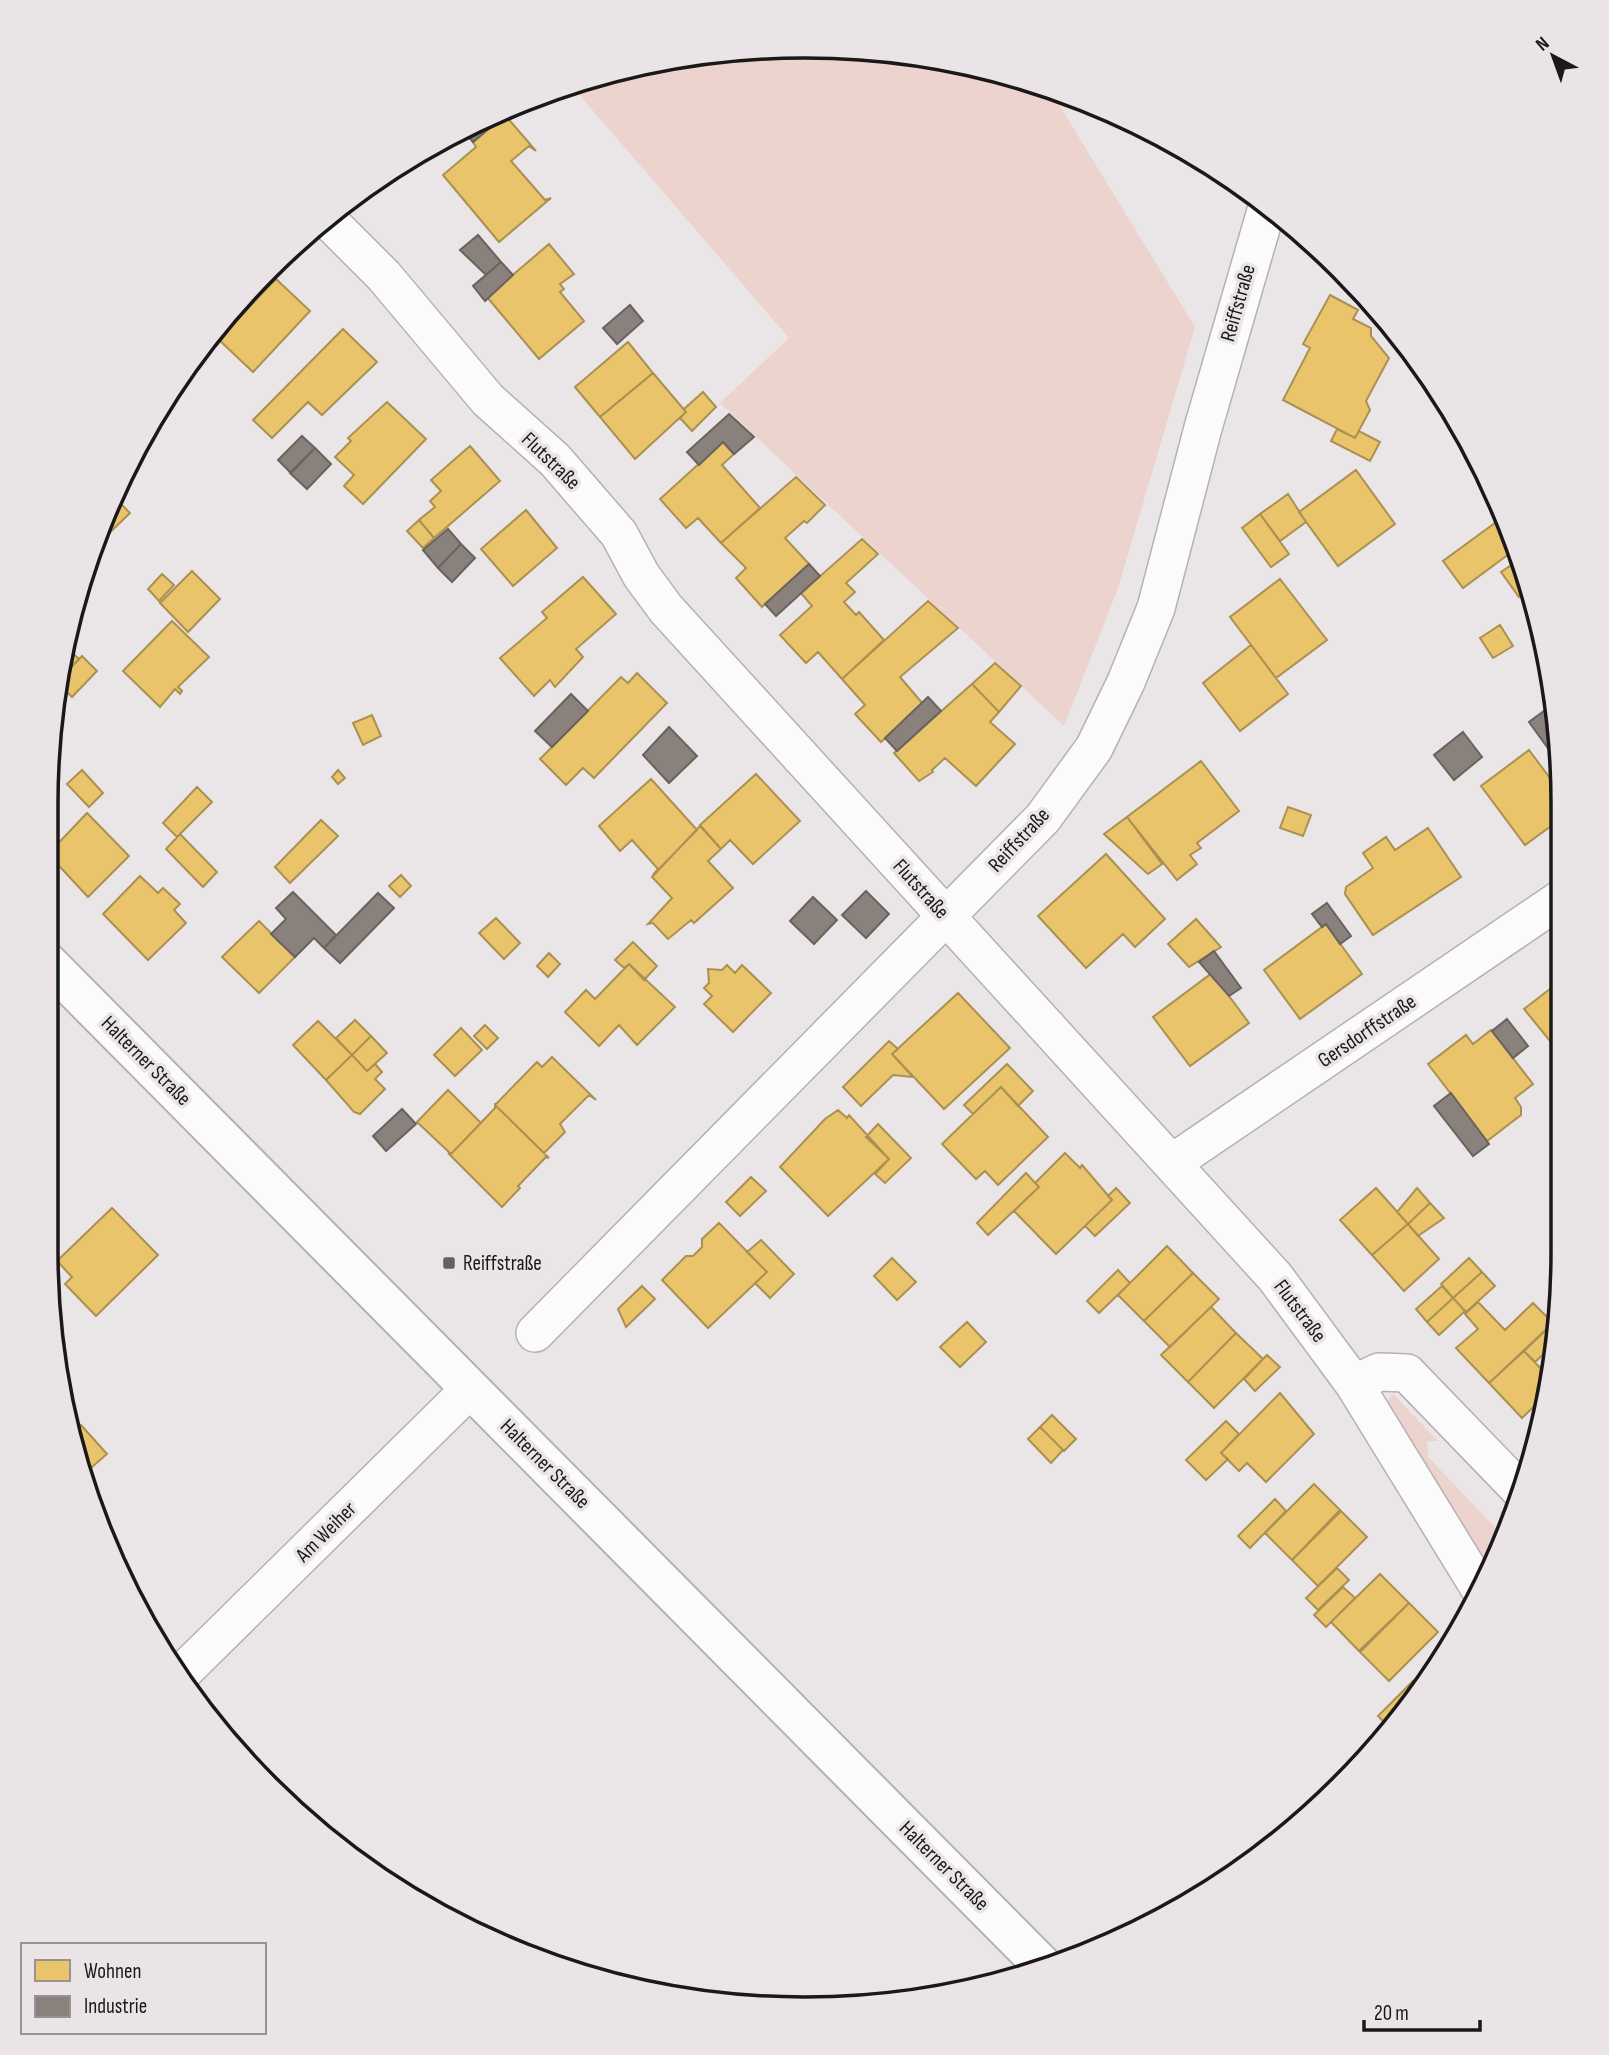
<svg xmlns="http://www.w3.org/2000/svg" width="1609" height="2055" font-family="'Sofia Sans Condensed',sans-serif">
	<rect width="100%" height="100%" fill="#eae5e7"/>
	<path fill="#ecd3cd" d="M854,47L1001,71L1050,90L1195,327L1118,588L1064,726L720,403L789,338L570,84L705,52Z
		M1391,1395H1394L1438,1441H1427L1428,1457L1506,1539L1491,1569L1387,1403Z"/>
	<path fill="#e9c46a" stroke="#ab9052" stroke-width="2" d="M505,115L536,151L529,146L511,161L545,200L551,198L499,242L443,175L476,147L473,142Z
		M549,244L574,274L560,284L564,289L560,292L584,321L539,359L487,297Z
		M276,279L310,311L253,372L218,339Z
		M1330,295L1358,310L1353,319L1371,328V336L1389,358L1366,401L1370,410L1355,438L1283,400L1310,348L1303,344Z
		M231,312L233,315L202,348L203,342Z
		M343,329L377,362L322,415L308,402L272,438L253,420Z
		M628,342L653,373L600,417L575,387Z
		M653,373L686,412L635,459L600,417Z
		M703,392L716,407L692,431L680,418L686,412L684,409Z
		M387,402L426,439L363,504L344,486L354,475L335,457L351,441L348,438Z
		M1337,429L1355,438L1359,431L1380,442L1370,461L1331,441Z
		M723,442L734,454L722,465L760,508L721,543L698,518L686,528L660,499Z
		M470,446L500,481L434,538L419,520L435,507L430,501L441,491L431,480Z
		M1356,470L1395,524L1338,566L1299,512Z
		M796,477L825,505L807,523L804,521L785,538L809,564L762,607L736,578L746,568L721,543Z
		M1288,494L1306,522L1280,541L1260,514Z
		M114,497L130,513L98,544L95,541Z
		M526,510L557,548L513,586L481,549Z
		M1260,514L1289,554L1271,567L1242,528Z
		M1503,517L1517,548L1463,588L1443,561Z
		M419,520L434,538L423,548L407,531Z
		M862,539L878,554L846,583L855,592L844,602L856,615L859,612L884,640L842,679L818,652L806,663L780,635L812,606L801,593Z
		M1522,558L1529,590L1519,597L1501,572Z
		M192,571L220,599L188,632L160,603Z
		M162,574L174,585L159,601L148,589Z
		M583,577L616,614L576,649L583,657L555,687L550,680L534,696L500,658L547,618L542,612Z
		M1280,579L1327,640L1276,678L1230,617Z
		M928,601L958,628L900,677L923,704L881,742L855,714L865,705L842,679Z
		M172,621L209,657L178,687L182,691L180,694L175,689L160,707L123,671Z
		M1500,625L1513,646L1493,658L1480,638Z
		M1251,645L1288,694L1240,731L1203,683Z
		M68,649L79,659L63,676Z
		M82,656L97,671L72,697L61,686L63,676Z
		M995,663L1021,686L999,712L972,684Z
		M637,673L667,703L594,778L583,768L566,785L540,759L621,677L628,683Z
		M972,684L999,712L990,722L1015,744L976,786L945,758L932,770L933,772L919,781L894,753Z
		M372,715L381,736L363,745L353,723Z
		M1529,750L1562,794V818L1525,845L1481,786Z
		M1201,761L1239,811L1197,843L1201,848L1190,855L1197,864L1177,880L1127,817Z
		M82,770L103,793L89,807L67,784Z
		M338,770L345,778L338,784L332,777Z
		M756,774L800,821L753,864L730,840L721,849L700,825Z
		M651,779L697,830L653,875L658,869L632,840L620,851L599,826Z
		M197,787L212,802L177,837L163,823Z
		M1288,807L1311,815L1303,836L1280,828Z
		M87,813L129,856L88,897L48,854Z
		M1127,817L1162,864L1148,874L1104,834Z
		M321,820L338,836L290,883L275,867Z
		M700,826L721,849L708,861L733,888L694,923L691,920L668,939L653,923L648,924L672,898L652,877Z
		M1428,828L1461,877L1373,935L1345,894L1346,887L1373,868L1363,853L1386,837L1395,850Z
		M180,834L217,872L203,887L166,849Z
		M1106,854L1165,919L1135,947L1123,934L1086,968L1038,916Z
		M401,875L411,886L400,897L389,886Z
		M140,876L158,893L163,888L180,904L174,910L186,923L148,960L103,914Z
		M496,918L520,943L504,959L479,933Z
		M1196,919L1221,947L1189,967L1168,944Z
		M259,921L295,957L259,993L222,957Z
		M1326,924L1362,974L1300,1019L1264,970Z
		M633,942L657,966L644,980L629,964L624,968L615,960Z
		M549,953L560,964L548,977L537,966Z
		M629,964L675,1007L637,1045L619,1025L599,1046L565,1012L586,990L595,999Z
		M727,965L735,973L742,965L771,993L733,1032L704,1004L712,996L704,988L709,983L708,969L722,970Z
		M1212,973L1249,1023L1190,1066L1153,1017Z
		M1563,979V1057L1524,1009Z
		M958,993L1010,1048L944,1109L892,1054Z
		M355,1020L371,1036L352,1055L336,1038Z
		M318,1021L352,1055L326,1080L293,1045Z
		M485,1025L498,1038L487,1049L474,1036Z
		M461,1028L482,1050L455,1076L434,1055Z
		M1491,1030L1533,1084L1515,1098L1521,1107V1115L1487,1141L1428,1064L1466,1035L1473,1044Z
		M371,1036L387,1053L367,1071L352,1055Z
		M889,1041L898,1049L892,1054L913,1077L893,1075L861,1106L843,1087Z
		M352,1055L367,1071L375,1064L382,1072L375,1079L385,1089L360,1114L354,1112L326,1080Z
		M552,1057L596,1100L589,1095L560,1124L565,1132L544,1153L495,1105L537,1062L542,1067Z
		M1007,1064L1033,1091L1018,1106L1001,1087L973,1114L964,1105Z
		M1001,1087L1048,1137L998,1185L985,1171L976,1179L942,1144Z
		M448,1090L481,1123L451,1154L417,1122Z
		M495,1105L549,1158L546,1157L518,1186L520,1188L502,1207L448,1153L451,1154L495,1108Z
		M838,1110L847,1118L849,1115L889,1159L828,1216L780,1167L825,1119Z
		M878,1124L911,1158L885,1183L875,1174L889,1159L866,1137Z
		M1065,1153L1080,1168L1082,1165L1112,1200L1056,1254L1014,1211L1039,1187L1035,1183Z
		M1026,1173L1039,1187L988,1235L977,1223Z
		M751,1177L766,1191L740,1216L726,1202Z
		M1116,1188L1130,1203L1095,1236L1085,1226L1112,1200L1108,1196Z
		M1376,1188L1408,1224L1372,1255L1340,1220Z
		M1417,1188L1430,1203L1408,1224L1397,1212Z
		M1430,1203L1444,1218L1418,1236L1408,1224Z
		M112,1208L158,1255L96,1316L65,1284L72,1277L57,1261Z
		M719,1223L767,1272L708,1328L662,1280L686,1256H693L702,1247V1239Z
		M1408,1224L1439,1259L1404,1291L1372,1255Z
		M761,1240L794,1274L770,1298L755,1283L767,1272L747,1252Z
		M1167,1246L1193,1273L1144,1321L1118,1295Z
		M892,1258L916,1282L897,1300L874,1276Z
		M1469,1258L1482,1272L1453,1298L1441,1284Z
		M1118,1270L1130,1283L1099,1313L1087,1301Z
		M1482,1272L1495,1286L1466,1312L1453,1298Z
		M1193,1273L1219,1299L1170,1347L1144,1321Z
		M642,1286L655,1299L626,1327L618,1309Z
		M1442,1286L1453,1298L1427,1322L1416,1309Z
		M1453,1298L1465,1311L1439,1335L1427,1322Z
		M1478,1302L1505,1330L1533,1303L1553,1323L1489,1383L1456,1348L1478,1329L1465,1314Z
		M1211,1307L1236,1333L1188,1382L1161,1355Z
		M967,1322L986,1342L960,1367L940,1347Z
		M1546,1330L1555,1339L1554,1350L1549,1355L1546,1352L1535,1362L1524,1351Z
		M1236,1333L1263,1359L1214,1408L1188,1382Z
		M1524,1351L1551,1379L1550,1391L1522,1418L1489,1383Z
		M1267,1355L1280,1367L1255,1391L1244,1379Z
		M1280,1393L1314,1434L1266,1482L1247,1463L1239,1471L1221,1453Z
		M65,1399L75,1410L67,1417Z
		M1052,1415L1076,1439L1064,1451L1040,1427Z
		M1226,1421L1239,1434L1221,1453L1228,1459L1206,1480L1186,1460Z
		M81,1425L107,1454L84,1474L71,1447L70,1435Z
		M1040,1427L1063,1450L1051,1463L1028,1439Z
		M1314,1484L1340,1510L1292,1560L1265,1533Z
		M1275,1499L1286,1511L1250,1548L1238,1536Z
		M1341,1511L1367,1537L1318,1586L1292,1560Z
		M1337,1568L1349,1580L1318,1610L1306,1598Z
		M1380,1574L1409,1603L1359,1651L1331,1622Z
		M1343,1587L1355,1598L1326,1627L1314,1615Z
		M1409,1603L1438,1632L1389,1681L1360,1652Z
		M1413,1681L1421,1689L1388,1726L1378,1716Z"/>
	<path fill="#8a817c" stroke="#69625e" stroke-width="2" d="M495,115L499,120L473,142L463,130Z
		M478,235L501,262L486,275L460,250Z
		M501,262L513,275L485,301L473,286Z
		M630,305L643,321L617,344L603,328Z
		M729,414L754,437L734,454L723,442L699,465L687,452Z
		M302,436L315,448L291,473L278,460Z
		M315,448L331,464L307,489L290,473Z
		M448,529L461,544L438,568L423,550Z
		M461,544L475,558L452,582L438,568Z
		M809,564L820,576L776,616L765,604Z
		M571,694L588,711L552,747L535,731Z
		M928,697L941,711L897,751L885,738Z
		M1548,708L1554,717L1560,744L1550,751L1529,722Z
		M669,727L697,756L669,783L643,755Z
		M1463,732L1482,757L1454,780L1434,755Z
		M866,891L889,914L866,938L842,915Z
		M293,892L336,935L324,948L314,938L295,957L271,934L286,919L276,908Z
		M378,893L394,908L340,963L324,948Z
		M813,897L837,920L814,944L790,921Z
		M1327,903L1351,936L1340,944L1326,924L1322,927L1312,914Z
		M1214,951L1241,988L1229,996L1199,962Z
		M1507,1019L1528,1046L1513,1058L1492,1031Z
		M1451,1093L1489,1144L1473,1156L1434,1106Z
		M402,1109L416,1124L386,1151L373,1136Z"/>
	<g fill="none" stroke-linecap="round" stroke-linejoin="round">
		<defs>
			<path id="minor" d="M326,218L384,276L488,400L555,460L619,534L641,575L666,609L1275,1277L1354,1384L1480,1589
				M1172,1163L1562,898
				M535,1333L1043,818L1094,748L1126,682L1156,608L1203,428L1268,204
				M1354,1384L1379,1372L1407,1373L1521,1491
				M181,1674L470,1389"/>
			<path id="major" d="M46,961L1043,1966"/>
		</defs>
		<use href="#minor" stroke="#b5b1b2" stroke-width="40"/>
		<use href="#major" stroke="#b5b1b2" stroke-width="42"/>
		<use href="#minor" stroke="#fcfbfb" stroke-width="37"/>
		<use href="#major" stroke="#fcfbfb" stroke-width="38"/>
	</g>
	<rect fill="#636061" stroke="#ebe4e6" stroke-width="2.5" x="442" y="1256" width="14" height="14" rx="3.5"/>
	<g text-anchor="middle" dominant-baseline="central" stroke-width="7" stroke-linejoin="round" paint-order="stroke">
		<g font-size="21" fill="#1b1819" stroke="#ebe4e6">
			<text transform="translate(1238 303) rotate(-74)">Reiffstraße</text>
			<text transform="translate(551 461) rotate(44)">Flutstraße</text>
			<text transform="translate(1019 840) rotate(-47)">Reiffstraße</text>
			<text transform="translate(921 889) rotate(48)">Flutstraße</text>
			<text transform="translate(1367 1031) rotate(-34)">Gersdorffstraße</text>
			<text transform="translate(146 1061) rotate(45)">Halterner Straße</text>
			<text transform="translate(1300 1311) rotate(53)">Flutstraße</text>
			<text transform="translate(545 1464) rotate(45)">Halterner Straße</text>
			<text transform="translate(326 1532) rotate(-45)">Am Weiher</text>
			<text transform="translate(944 1866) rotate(45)">Halterner Straße</text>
		</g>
		<g font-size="21" fill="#1b1819" stroke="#ebe4e6" text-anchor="start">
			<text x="463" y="1263">Reiffstraße</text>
		</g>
	</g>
	<path d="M0 0H1609V2055H0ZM804 58H805A746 746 0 0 1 1551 804V1251A746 746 0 0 1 805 1997H804A746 746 0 0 1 58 1251V804A746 746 0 0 1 804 58Z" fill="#ebe4e6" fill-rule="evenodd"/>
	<path fill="none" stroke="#1b1819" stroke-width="3.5" d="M804 58H805A746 746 0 0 1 1551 804V1251A746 746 0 0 1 805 1997H804A746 746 0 0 1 58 1251V804A746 746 0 0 1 804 58Z"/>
	<rect x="21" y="1943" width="245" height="91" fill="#ebe4e6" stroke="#989294" stroke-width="2"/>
	<rect x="35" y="1960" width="35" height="21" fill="#e9c46a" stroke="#989294" stroke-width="2"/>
	<text x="84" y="1978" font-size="21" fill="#1b1819">Wohnen</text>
	<rect x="35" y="1996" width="35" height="21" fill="#8a817c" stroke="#989294" stroke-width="2"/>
	<text x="84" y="2013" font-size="21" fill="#1b1819">Industrie</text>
	<g transform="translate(1553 56) rotate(319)" stroke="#ebe4e6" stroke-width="5" paint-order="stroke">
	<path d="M0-5L12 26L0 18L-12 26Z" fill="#1b1819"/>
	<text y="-10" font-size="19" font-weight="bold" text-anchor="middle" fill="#1b1819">N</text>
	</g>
	<path d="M1364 2020v10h116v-10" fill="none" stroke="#1b1819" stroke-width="3.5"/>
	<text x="1374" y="2020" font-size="21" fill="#1b1819" stroke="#ebe4e6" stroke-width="5" paint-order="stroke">20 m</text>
</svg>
